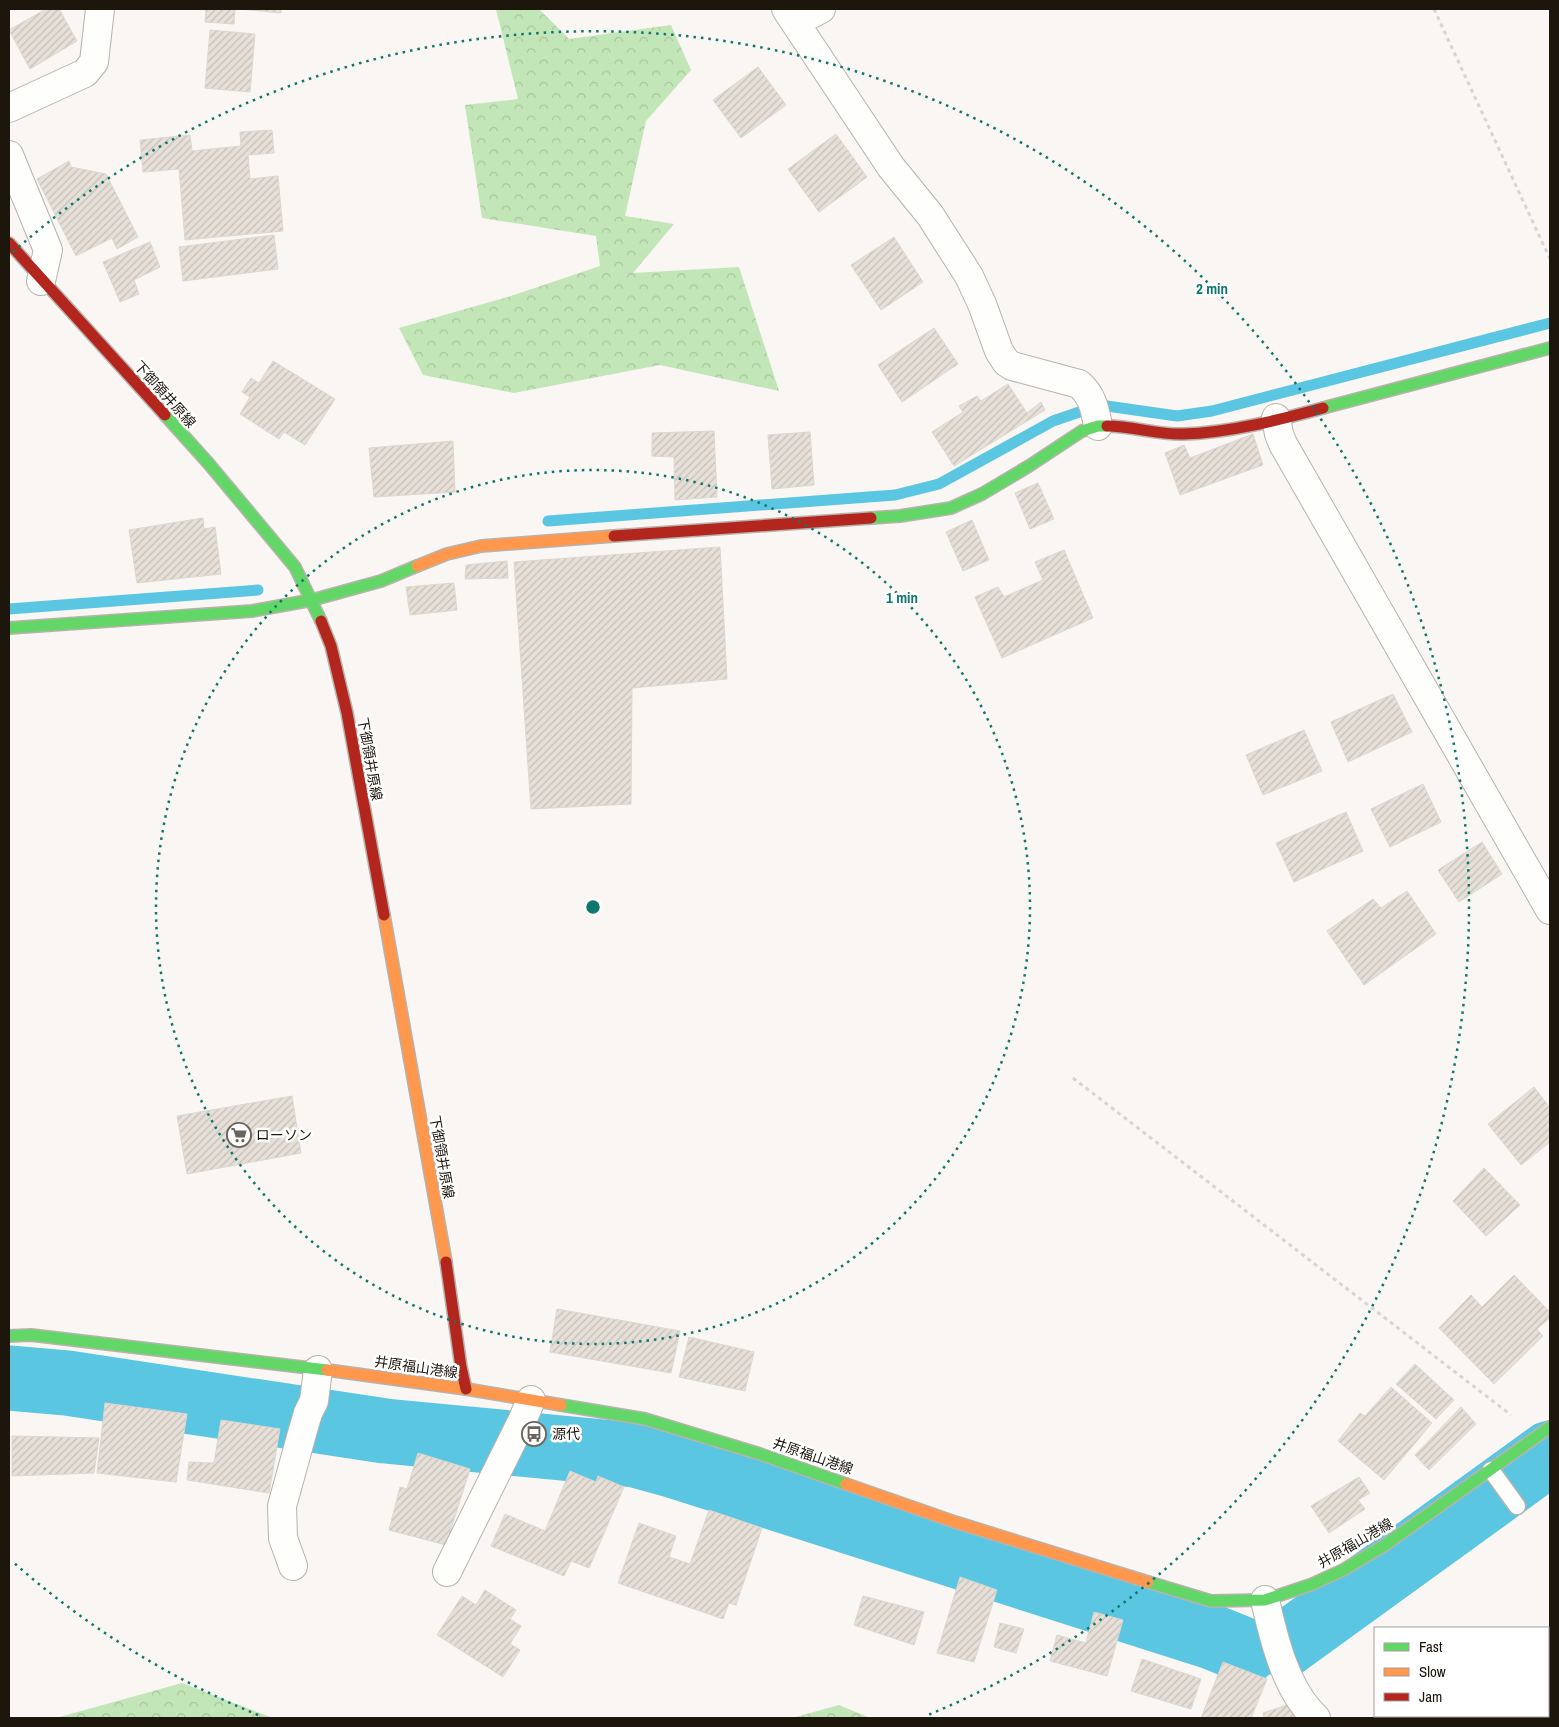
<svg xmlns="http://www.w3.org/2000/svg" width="1559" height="1727" font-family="'Archivo Narrow','Noto Sans JP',sans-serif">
	<defs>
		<pattern id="forest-crowns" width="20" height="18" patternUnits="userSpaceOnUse" patternTransform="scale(1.25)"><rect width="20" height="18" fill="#c3e6b8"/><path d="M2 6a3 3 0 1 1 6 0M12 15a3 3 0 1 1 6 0" fill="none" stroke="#a7c59d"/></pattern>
		<pattern id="building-hatch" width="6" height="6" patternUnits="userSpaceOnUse" patternTransform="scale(1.25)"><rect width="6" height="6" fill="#e6e0d8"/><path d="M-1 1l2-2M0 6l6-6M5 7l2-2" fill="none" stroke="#c5bfb8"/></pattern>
	</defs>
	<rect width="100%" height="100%" fill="#f9f6f3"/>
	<path fill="url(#forest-crowns)" d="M496,9H539L569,39L671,25L691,70L646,121L625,216L674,224L633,273L739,267L779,391L660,365L514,393L423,375L399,328L511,296L600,266L596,236L482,218L465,105L518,99Z
		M182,1683L273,1718H56Z
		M839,1705L870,1718H792Z"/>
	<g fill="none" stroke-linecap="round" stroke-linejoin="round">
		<path stroke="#5ac6e2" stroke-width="11" d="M548,521L895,495L939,484L1053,421L1100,405L1177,416L1212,411L1550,323
			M9,609L258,590"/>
		<path stroke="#5ac6e2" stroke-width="65" d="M9,1378L67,1383L385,1431L635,1455L675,1466L1212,1637L1247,1651
			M1285,1645L1550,1453"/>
	</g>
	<path fill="url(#building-hatch)" stroke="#dcd7d0" d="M46,9H59L77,41L30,69L9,30Z
		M206,9H235L234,24L205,22Z
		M239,9H281V13Z
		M210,30L255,34L250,92L205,88Z
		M758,67L786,105L741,138L713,100Z
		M272,130L274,153L248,155L250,179L278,176L283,231L185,240L179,169L143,172L140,140L190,135L192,151L241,146L240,132Z
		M836,134L867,177L819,212L788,169Z
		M69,161L71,167L106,174L138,237L117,249L112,238L76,256L37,179Z
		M274,235L278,269L183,281L179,247Z
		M894,237L923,282L881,310L851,265Z
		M150,242L160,267L134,280L139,294L120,302L103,262Z
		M934,328L958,364L902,402L878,365Z
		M273,361L335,399L305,445L284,432L279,439L240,414L250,397L242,392L251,378L259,383Z
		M1008,384L1027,413L1041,402L1045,410L954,466L932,432L963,412L959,406L977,396L981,401Z
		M714,431L717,497L675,500L674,457L652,456V433Z
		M810,432L814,485L772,489L768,435Z
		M1253,434L1263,465L1180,495L1165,453L1184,445L1190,458Z
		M453,441L455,492L374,497L369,448Z
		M1038,483L1054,519L1030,529L1015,493Z
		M203,518L204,529L215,527L221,574L137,583L129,530Z
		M972,520L989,560L963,571L946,532Z
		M720,547L727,679L632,688L631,804L531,809L514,562Z
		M1064,550L1093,618L1002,658L975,597L998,587L1004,597L1043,580L1035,562Z
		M507,561L508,578L465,579L466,565Z
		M454,583L457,610L410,615L406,587Z
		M1393,694L1412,732L1348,762L1331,722Z
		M1304,730L1322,771L1263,795L1246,755Z
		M1423,784L1441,822L1390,847L1371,809Z
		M1346,812L1363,851L1294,882L1276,843Z
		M1482,842L1502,874L1459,902L1438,870Z
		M1407,891L1436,934L1364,985L1327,931L1373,899L1381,908Z
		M1534,1087L1550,1108V1142L1521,1165L1488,1124Z
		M292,1096L301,1153L187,1174L177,1116Z
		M1484,1168L1520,1205L1486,1236L1453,1201Z
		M1514,1275L1550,1312V1318L1537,1329L1543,1336L1494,1384L1439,1328L1471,1295L1482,1307Z
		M557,1309L680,1331L671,1373L550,1352Z
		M689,1337L754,1352L745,1391L679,1377Z
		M1415,1364L1454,1400L1436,1419L1396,1384Z
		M1391,1387L1432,1423L1384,1480L1338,1441L1360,1413L1365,1416Z
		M105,1403L187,1414L176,1482L97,1473Z
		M1461,1407L1476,1424L1429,1470L1415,1455Z
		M221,1420L280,1429L269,1493L187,1480L189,1462L214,1463Z
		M12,1436L99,1438L94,1473L12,1476Z
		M418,1453L470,1469L446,1545L389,1530L400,1487L407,1489Z
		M570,1471L596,1482L598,1476L624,1487L589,1568L571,1561L564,1576L491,1546L505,1514L545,1531Z
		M1359,1477L1370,1493L1358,1500L1365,1509L1329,1533L1311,1506Z
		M709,1510L762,1528L736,1605L729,1603L723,1619L618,1583L639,1523L676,1536L669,1557L690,1564Z
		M960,1577L997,1590L974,1662L937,1653Z
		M485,1590L516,1610L510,1619L521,1626L510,1644L520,1650L503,1677L437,1635L462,1596L476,1605Z
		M863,1596L924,1612L914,1645L854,1625Z
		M1094,1612L1123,1620L1107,1676L1050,1661L1057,1635L1086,1643Z
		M1000,1623L1024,1629L1016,1653L994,1647Z
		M1142,1659L1201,1679L1191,1709L1131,1691Z
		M1223,1662L1267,1679L1251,1718H1201Z
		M1290,1704L1294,1718H1264L1263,1713Z"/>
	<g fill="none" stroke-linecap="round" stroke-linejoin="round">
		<defs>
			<path id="lane" d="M1491,1470L1517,1506"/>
			<path id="street" d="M786,9L891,167L930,215L969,276L982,304L999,351L1006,362L1012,366L1079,384C1092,395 1095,409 1098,426
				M796,22L821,9
				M9,108L85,73L94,62L100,9
				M9,155L48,250L41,281
				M1276,418L1279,434L1283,444L1550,910
				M293,1566L283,1538L282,1506L303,1430L308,1413L314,1401L318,1370
				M447,1572L522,1421L531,1400
				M1265,1600C1274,1640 1286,1690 1316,1718"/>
			<path id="fast" d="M1323,408L1550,348
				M165,415L209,464L295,567L321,621
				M871,518L900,516L951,508L982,494L1029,466L1082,431L1098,426H1107
				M9,628L252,611L312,600L381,581L417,566
				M9,1336L31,1335L327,1370
				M561,1405L645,1419L760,1454L846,1484
				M1148,1582L1211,1601L1265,1600L1310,1585L1343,1570L1385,1545L1550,1427"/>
			<path id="slow" d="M417,566L447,554L481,546L614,536
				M384,915L446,1262
				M327,1370L466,1389L561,1405
				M846,1484L955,1522L1148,1582"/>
			<path id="jam" d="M9,243L165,415
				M1107,426C1132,426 1159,435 1183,434C1228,433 1279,420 1323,408
				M614,536L871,518
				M321,621L331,646L347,713L384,915
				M446,1262L461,1367L466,1389"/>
		</defs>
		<use href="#lane" stroke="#b8b2ac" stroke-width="19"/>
		<use href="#street" stroke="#b8b2ac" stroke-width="30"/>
		<use href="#fast" stroke="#b8b2ac" stroke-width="14"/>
		<use href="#slow" stroke="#b8b2ac" stroke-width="14"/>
		<use href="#jam" stroke="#b8b2ac" stroke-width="14"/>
		<path stroke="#d6d5d4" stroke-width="3" stroke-dasharray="4 4" stroke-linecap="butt" d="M1434,9L1550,259
			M1073,1078L1511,1415"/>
		<use href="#lane" stroke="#fefefd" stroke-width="16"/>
		<use href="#street" stroke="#fefefd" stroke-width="28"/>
		<use href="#fast" stroke="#63d668" stroke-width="11"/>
		<use href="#slow" stroke="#ff974d" stroke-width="11"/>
		<use href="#jam" stroke="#b3261e" stroke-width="11"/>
	</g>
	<g fill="none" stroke="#0f766e" stroke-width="2.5" stroke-dasharray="2.5 5">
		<circle cx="593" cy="907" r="437"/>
		<path d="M258 1715A875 875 0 0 1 13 1562M13 252A875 875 0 1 1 928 1715"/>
	</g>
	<defs>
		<symbol id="supermarket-ring" viewBox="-11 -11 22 22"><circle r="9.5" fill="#fff" stroke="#6a645d" stroke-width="1.5"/><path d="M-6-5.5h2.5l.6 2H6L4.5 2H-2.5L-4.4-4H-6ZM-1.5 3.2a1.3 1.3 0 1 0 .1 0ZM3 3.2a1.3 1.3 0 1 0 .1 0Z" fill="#6a645d"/></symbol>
		<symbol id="bus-ring" viewBox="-11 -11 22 22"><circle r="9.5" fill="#fff" stroke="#6a645d" stroke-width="1.5"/><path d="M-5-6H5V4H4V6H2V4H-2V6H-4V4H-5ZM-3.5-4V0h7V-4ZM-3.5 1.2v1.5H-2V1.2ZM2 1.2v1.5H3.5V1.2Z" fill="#6a645d"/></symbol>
	</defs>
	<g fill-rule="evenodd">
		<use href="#supermarket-ring" x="225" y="1121" width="28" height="28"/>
		<use href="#bus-ring" x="520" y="1420" width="28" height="28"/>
	</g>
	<g text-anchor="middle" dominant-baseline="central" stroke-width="5" stroke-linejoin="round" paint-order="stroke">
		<g font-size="14" fill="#1d160c" stroke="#fff">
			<text transform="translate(165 394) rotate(48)">下御領井原線</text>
			<text transform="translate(370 759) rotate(80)">下御領井原線</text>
			<text transform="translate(442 1157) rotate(80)">下御領井原線</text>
			<text transform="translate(416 1367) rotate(8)">井原福山港線</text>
			<text transform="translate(813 1456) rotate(19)">井原福山港線</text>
			<text transform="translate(1355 1543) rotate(-30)">井原福山港線</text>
		</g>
		<g font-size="14" fill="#1d160c" stroke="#fff" text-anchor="start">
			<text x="256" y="1135">ローソン</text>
			<text x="552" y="1434">源代</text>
		</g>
	</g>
	<circle cx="593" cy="907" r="8" fill="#0f766e" stroke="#fff" stroke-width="2.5"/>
	<g font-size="15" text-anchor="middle" font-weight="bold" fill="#0f766e" stroke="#fff" stroke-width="5" stroke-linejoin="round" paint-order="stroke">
		<text x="1212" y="294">2 min</text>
		<text x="902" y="603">1 min</text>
	</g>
	<rect width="1559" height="1727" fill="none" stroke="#1d160c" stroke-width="20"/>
	<rect x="1374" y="1627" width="175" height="90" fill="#ffffff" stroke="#a5a29e"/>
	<rect x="1384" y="1643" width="25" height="8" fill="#63d668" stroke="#a5a29e"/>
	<text x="1419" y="1652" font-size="15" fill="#1d160c">Fast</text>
	<rect x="1384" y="1668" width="25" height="8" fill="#ff974d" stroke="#a5a29e"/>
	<text x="1419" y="1677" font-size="15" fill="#1d160c">Slow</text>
	<rect x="1384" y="1693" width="25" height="8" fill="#b3261e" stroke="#a5a29e"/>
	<text x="1419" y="1702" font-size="15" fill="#1d160c">Jam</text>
</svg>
